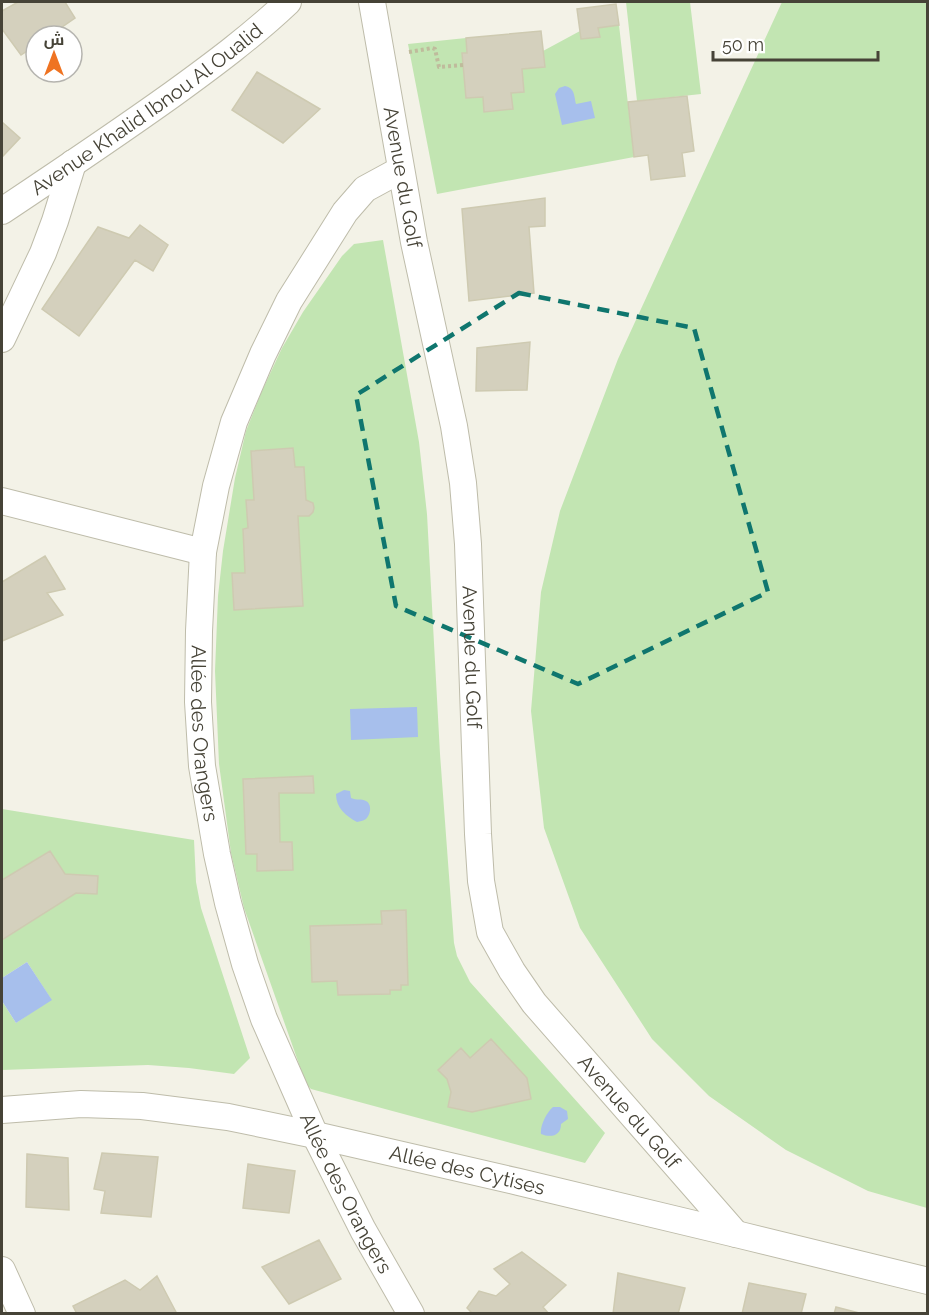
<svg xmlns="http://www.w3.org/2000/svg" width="929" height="1315" font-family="Raleway,Cairo,sans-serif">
	<rect width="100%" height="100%" fill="#f3f2e7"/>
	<path fill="#c2e5b2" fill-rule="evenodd" d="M626,2H690L701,94L637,101Z
		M782,2H927V1208L868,1191L786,1150L709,1096L652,1039L580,928L544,828L531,711L541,592L560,511L618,359Z
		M619,25L634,157L437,194L408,44L466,38L467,53H462L466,98L483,97L484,112L512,109L511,93L524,91L522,69L544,67L543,51L580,31L581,39L599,37L598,28Z
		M383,240L419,442L427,514L440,754L454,943L457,956L470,982L605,1133L585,1163L311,1089L306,1084L244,908L231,853L219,764L215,671L218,596L223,551L235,478L246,431L261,393L282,348L303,312L342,256L354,244ZM293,448L295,467H304L306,500L313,503C316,515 307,516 298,516L303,606L234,610L232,574L245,573L243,529L248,528L246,500H254L251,451ZM313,776L314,793H279L280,842H292V870L257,871V854H246L244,779ZM382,911L400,990H390V994L338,995L337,981H312L310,926L382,924ZM461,1049L470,1058L527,1078L531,1099L472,1112L448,1107L451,1092L447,1079Z
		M2,809L194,840L196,882L201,908L250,1058L234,1074L189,1068L148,1065L2,1070V1001L16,1023L51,999L27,962L2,978V940L76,893L50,851L2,880Z"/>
	<path fill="#a7bfec" d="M565,86C575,88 574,96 576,104L591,101L595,118L562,125L555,94L559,88Z
		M417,707L418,737L351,740L350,709Z
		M344,790L350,791L351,798C357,801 361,798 366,801C372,804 371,814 366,819C363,821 360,821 357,822C346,816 336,808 336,794Z
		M27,962L52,1000L16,1023L2,1001V978Z
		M553,1107H560L567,1111L568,1119L561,1124C561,1136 551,1138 541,1134C540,1126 546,1113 553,1107Z"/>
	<path fill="#d4d0bd" stroke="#cecab1" stroke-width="1.5" d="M18,2H65L75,18L49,36H36V45L21,55L2,29V11Z
		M616,4L619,25L598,28L600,37L581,39L577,9Z
		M541,31L545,67L522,69L524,92L511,93L513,109L484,112L483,97L466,98L462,53H467L466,38Z
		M257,72L320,109L283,143L232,110Z
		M687,96L694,151L682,153L685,176L651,180L648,155L634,157L628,102Z
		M2,122L20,138L2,157Z
		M545,198V226L529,227L534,293L469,301L462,209Z
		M140,225L168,245L153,271L135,260L79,336L42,309L98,227L129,238Z
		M530,342L527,390L476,391L477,348Z
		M293,448L295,467H304L306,500L313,503L314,508L313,512L309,516H298L303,606L234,610L232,573H245L243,529L248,528L246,500H254L251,451Z
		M45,556L65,589L47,593L63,615L2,641V582Z
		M313,776L314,793H279L280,842H292L293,870L257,871V854H246L243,779Z
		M50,851L65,874L98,876L97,894L76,893L2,940V880Z
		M406,910L408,985H401V990H390V994L338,995L337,981L312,982L310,926L382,924L381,911Z
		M491,1039L527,1078L531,1099L472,1112L448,1107L451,1092L447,1079L438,1070L461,1048L470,1058Z
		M102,1153L158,1157L151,1217L101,1213L105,1191L94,1189Z
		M27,1154L68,1158L69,1210L26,1207Z
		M248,1164L295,1171L289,1213L243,1208Z
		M319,1240L341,1279L289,1304L262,1267Z
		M522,1252L566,1285L543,1307L549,1314H473L467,1308L479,1291L496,1296L510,1284L494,1269Z
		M618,1273L685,1288L678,1314H613Z
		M157,1276L176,1312L174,1314H77L73,1306L125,1280L140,1290Z
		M749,1283L806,1294L801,1314H742Z
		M836,1307L863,1314H834Z"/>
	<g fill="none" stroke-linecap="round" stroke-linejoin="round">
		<defs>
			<g id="minor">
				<path id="s1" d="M372,2L414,242L454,426L463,483L468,544L478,834L481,881L490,932L512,971L534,1003L736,1234"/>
				<path id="s2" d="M400,170L365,189L345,212L289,301L263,354L234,422L216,486L203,552L199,631L198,702L202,766L217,854L228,903L245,964L264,1019L315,1135L363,1230L411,1314"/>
				<path id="s3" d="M2,211C59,173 117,134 173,94C213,65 252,36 288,2"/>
				<path d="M2,339L43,253L55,221L73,163"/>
				<path d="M2,501L203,552"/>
				<path id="s4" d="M2,1110L81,1104L142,1106L228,1117L315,1135L519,1182L736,1234L928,1281"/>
				<path d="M2,1270L22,1314"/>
			</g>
		</defs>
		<use href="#minor" stroke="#bebcaa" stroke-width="28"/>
		<path stroke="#bfbb9c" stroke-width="4" stroke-dasharray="3 3" stroke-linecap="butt" d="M409,52L432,48L435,49L439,67L463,65"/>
		<use href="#minor" stroke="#fff" stroke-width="26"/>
	</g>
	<path fill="none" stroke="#0f766e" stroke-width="4.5" stroke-dasharray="12 8" stroke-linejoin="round" d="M519,293L694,328L768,592L578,684L396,606L356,395Z"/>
	<g text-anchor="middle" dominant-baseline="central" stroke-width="4.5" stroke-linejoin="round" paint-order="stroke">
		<g font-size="20" fill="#464337" stroke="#fff">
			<text stroke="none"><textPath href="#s3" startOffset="177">Avenue Khalid Ibnou Al Oualid</textPath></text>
			<text stroke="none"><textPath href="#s1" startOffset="178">Avenue du Golf</textPath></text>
			<text stroke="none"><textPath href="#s1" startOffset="664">Avenue du Golf</textPath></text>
			<text stroke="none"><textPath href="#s2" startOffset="624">Allée des Orangers</textPath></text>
			<text stroke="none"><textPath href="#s1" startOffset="1168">Avenue du Golf</textPath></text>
			<text stroke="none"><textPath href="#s4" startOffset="472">Allée des Cytises</textPath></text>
			<text stroke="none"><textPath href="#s2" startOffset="1110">Allée des Orangers</textPath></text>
		</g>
	</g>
	<rect width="929" height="1315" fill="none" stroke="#464337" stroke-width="6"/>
	<g transform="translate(54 54)"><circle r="28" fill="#ffffff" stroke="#b5b4af" stroke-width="1.5"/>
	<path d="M0-4.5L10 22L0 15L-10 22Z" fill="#ef7322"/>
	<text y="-9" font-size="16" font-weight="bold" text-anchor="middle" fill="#464337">ش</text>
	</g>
	<path d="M713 51v9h165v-9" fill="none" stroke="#464337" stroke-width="3"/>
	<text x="722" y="51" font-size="18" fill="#464337" stroke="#ffffff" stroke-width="4.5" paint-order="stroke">50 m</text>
</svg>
